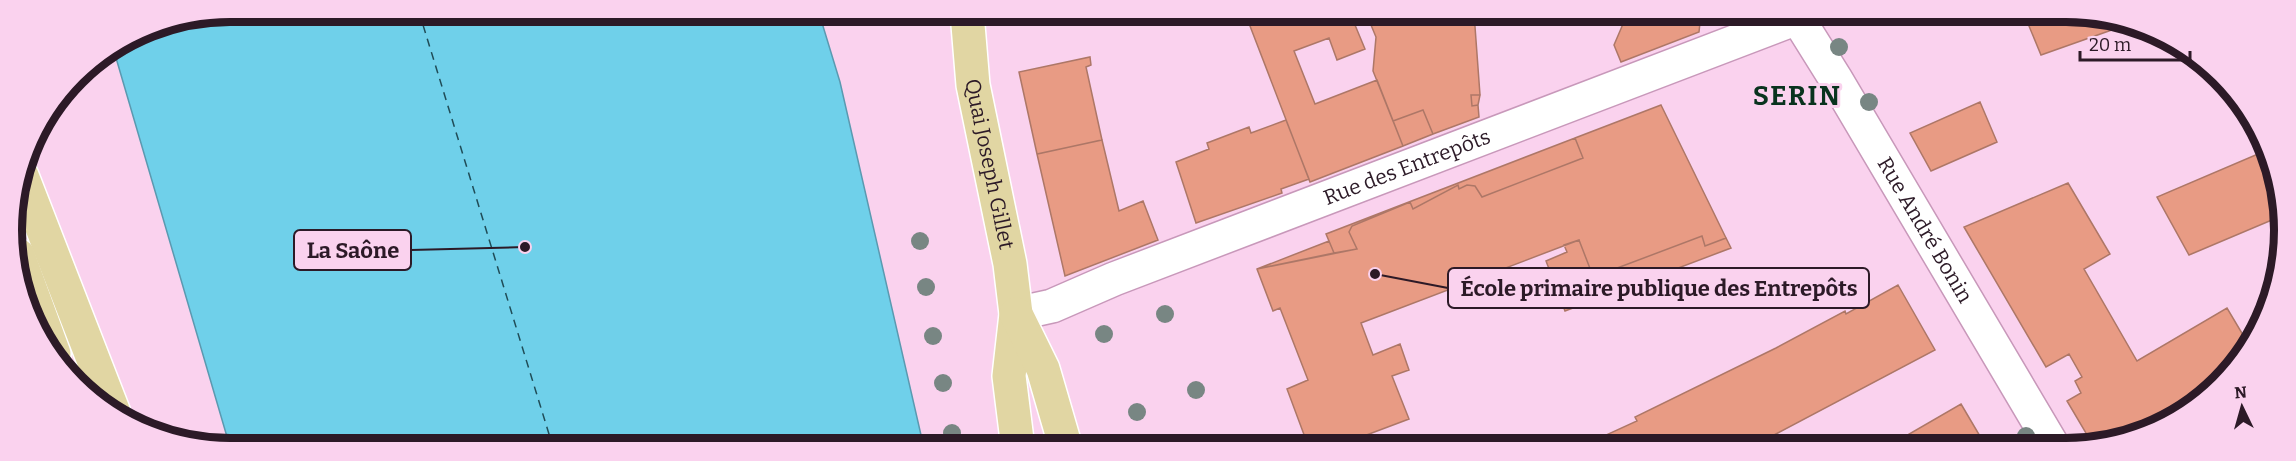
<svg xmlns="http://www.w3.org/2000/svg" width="2296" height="461" font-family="Bitter,serif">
	<rect width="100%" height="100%" fill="#fad2ee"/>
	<path fill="#6fd0ea" stroke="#5b99b0" stroke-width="1.5" d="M231,12L819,13L840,82L924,448L230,447L114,51L147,29Z"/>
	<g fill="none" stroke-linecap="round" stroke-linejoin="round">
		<path stroke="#204c57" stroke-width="1.5" stroke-dasharray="8 6" stroke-linecap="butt" d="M419,12L553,447"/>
	</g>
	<path fill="#e89b84" stroke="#ad7767" stroke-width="1.5" d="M1245,13H1350L1365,49L1337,60L1329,38L1294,51L1315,104L1377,80L1403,146L1310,182Z
		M1366,13H1474L1480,95H1471L1472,106L1478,105L1479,117L1433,134L1423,110L1393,121L1373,71L1376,37Z
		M1622,13H1701L1699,32L1621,62L1614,45L1626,17Z
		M2024,14H2094L2122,23L2123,26L2041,55Z
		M1090,57L1091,65L1086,67L1102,140L1037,154L1019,72Z
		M1471,95H1480L1478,105L1472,106Z
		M1980,102L1997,142L1931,171L1910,133Z
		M1661,105L1726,238L1705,246L1702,236L1612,270L1615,277L1596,284L1579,240L1361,323L1373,355L1400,344L1409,370L1392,376L1409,419L1332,448H1309L1287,389L1308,380L1280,308L1273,311L1257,269L1357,249L1349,232L1352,226L1410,202L1413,209L1458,185L1459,189L1467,185L1475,186L1482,197L1583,158L1575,138Z
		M1423,110L1433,134L1403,146L1393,121Z
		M1286,120L1309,179L1281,189L1282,193L1196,223L1176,162L1209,149L1207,143L1249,127L1251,133Z
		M1575,138L1583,158L1482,197L1475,186L1467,185L1459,189L1458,185L1413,209L1410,202L1352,226L1349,232L1357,249L1334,253L1326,234Z
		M1102,140L1119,211L1143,201L1158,240L1065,276L1037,154Z
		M2265,151L2276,174L2279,217L2189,255L2157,197Z
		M2068,183L2110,254L2084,269L2137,361L2227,308L2249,345L2220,385L2149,432L2093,445L2067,401L2081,393L2075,381L2082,377L2069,354L2046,367L1964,227Z
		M1702,236L1705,246L1726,238L1731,248L1565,311L1546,261L1567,252L1564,245L1579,240L1596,284L1615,277L1612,270Z
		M1329,241L1334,253L1257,269Z
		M1898,285L1935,350L1774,435L1748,448H1583L1582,446L1637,421L1635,417L1776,348L1845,311L1846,314Z
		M1961,404L1987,448H1885Z"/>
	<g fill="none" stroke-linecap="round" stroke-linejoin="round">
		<defs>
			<g id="street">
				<path id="s1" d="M1795,14L1835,78L2054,448"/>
				<path id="s2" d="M1016,314L1052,306L1114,279L1797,18"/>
			</g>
			<g id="primary">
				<path id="s3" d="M967,13L973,85L1010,264L1016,314L1009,376L1018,448"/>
				<path d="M22,176L114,413"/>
				<path d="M18,255L54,354"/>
				<path d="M1016,314L1043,369L1066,448"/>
			</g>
		</defs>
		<use href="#street" stroke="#c898ba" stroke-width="36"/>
		<use href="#primary" stroke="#fff" stroke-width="36"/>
		<use href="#street" stroke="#fff" stroke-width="33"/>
		<use href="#primary" stroke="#e1d6a3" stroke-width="33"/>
	</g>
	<g fill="#788683">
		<circle cx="1839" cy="47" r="9"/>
		<circle cx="1869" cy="102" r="9"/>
		<circle cx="920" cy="241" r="9"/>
		<circle cx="926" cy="287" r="9"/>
		<circle cx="1165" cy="314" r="9"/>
		<circle cx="1104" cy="334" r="9"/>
		<circle cx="933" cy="336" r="9"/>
		<circle cx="943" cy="383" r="9"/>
		<circle cx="1196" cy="390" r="9"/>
		<circle cx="1137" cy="412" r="9"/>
		<circle cx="952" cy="433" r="9"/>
		<circle cx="2026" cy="436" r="9"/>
	</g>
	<g text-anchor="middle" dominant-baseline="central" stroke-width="6" stroke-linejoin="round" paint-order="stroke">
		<g font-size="21" fill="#2c1a27" stroke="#fad2ee">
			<text stroke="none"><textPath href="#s3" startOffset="153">Quai Joseph Gillet</textPath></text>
			<text stroke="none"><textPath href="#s2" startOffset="418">Rue des Entrepôts</textPath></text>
			<text stroke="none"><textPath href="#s1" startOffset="252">Rue André Bonin</textPath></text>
		</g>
		<g font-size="27" font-weight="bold" letter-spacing="1.5" fill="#09331e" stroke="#fad2ee">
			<text x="1797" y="96">SERIN</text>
		</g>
	</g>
	<path d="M0 0H2296V461H0ZM230 22H2066A208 208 0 0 1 2274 230V230A208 208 0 0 1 2066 438H230A208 208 0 0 1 22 230V230A208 208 0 0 1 230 22Z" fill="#fad2ee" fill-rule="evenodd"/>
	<path fill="none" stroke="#2c1a27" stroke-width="8" d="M230 22H2066A208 208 0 0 1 2274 230V230A208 208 0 0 1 2066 438H230A208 208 0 0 1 22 230V230A208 208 0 0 1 230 22Z"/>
	<path fill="none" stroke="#2c1a27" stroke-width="2" d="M525 247L411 250M1375 274L1448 288"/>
	<g fill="#2c1a27" stroke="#fad2ee" stroke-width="2">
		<circle cx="525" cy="247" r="6"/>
		<circle cx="1375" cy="274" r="6"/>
	</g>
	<g fill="#fad2ee" stroke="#2c1a27" stroke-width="2">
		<rect x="294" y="230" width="117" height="40" rx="6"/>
		<rect x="1448" y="268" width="421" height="40" rx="6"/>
	</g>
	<g font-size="22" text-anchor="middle" font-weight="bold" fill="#2c1a27">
		<text x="353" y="258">La Saône</text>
		<text x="1659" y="296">École primaire publique des Entrepôts</text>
	</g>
	<g transform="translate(2242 407) rotate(355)" stroke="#fad2ee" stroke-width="4.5" paint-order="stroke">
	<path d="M0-4.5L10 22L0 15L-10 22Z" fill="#2c1a27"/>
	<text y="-9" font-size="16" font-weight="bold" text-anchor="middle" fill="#2c1a27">N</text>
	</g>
	<path d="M2080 51v9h110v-9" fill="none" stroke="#2c1a27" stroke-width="3"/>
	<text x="2089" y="51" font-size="18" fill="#2c1a27" stroke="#fad2ee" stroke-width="4.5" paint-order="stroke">20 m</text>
</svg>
